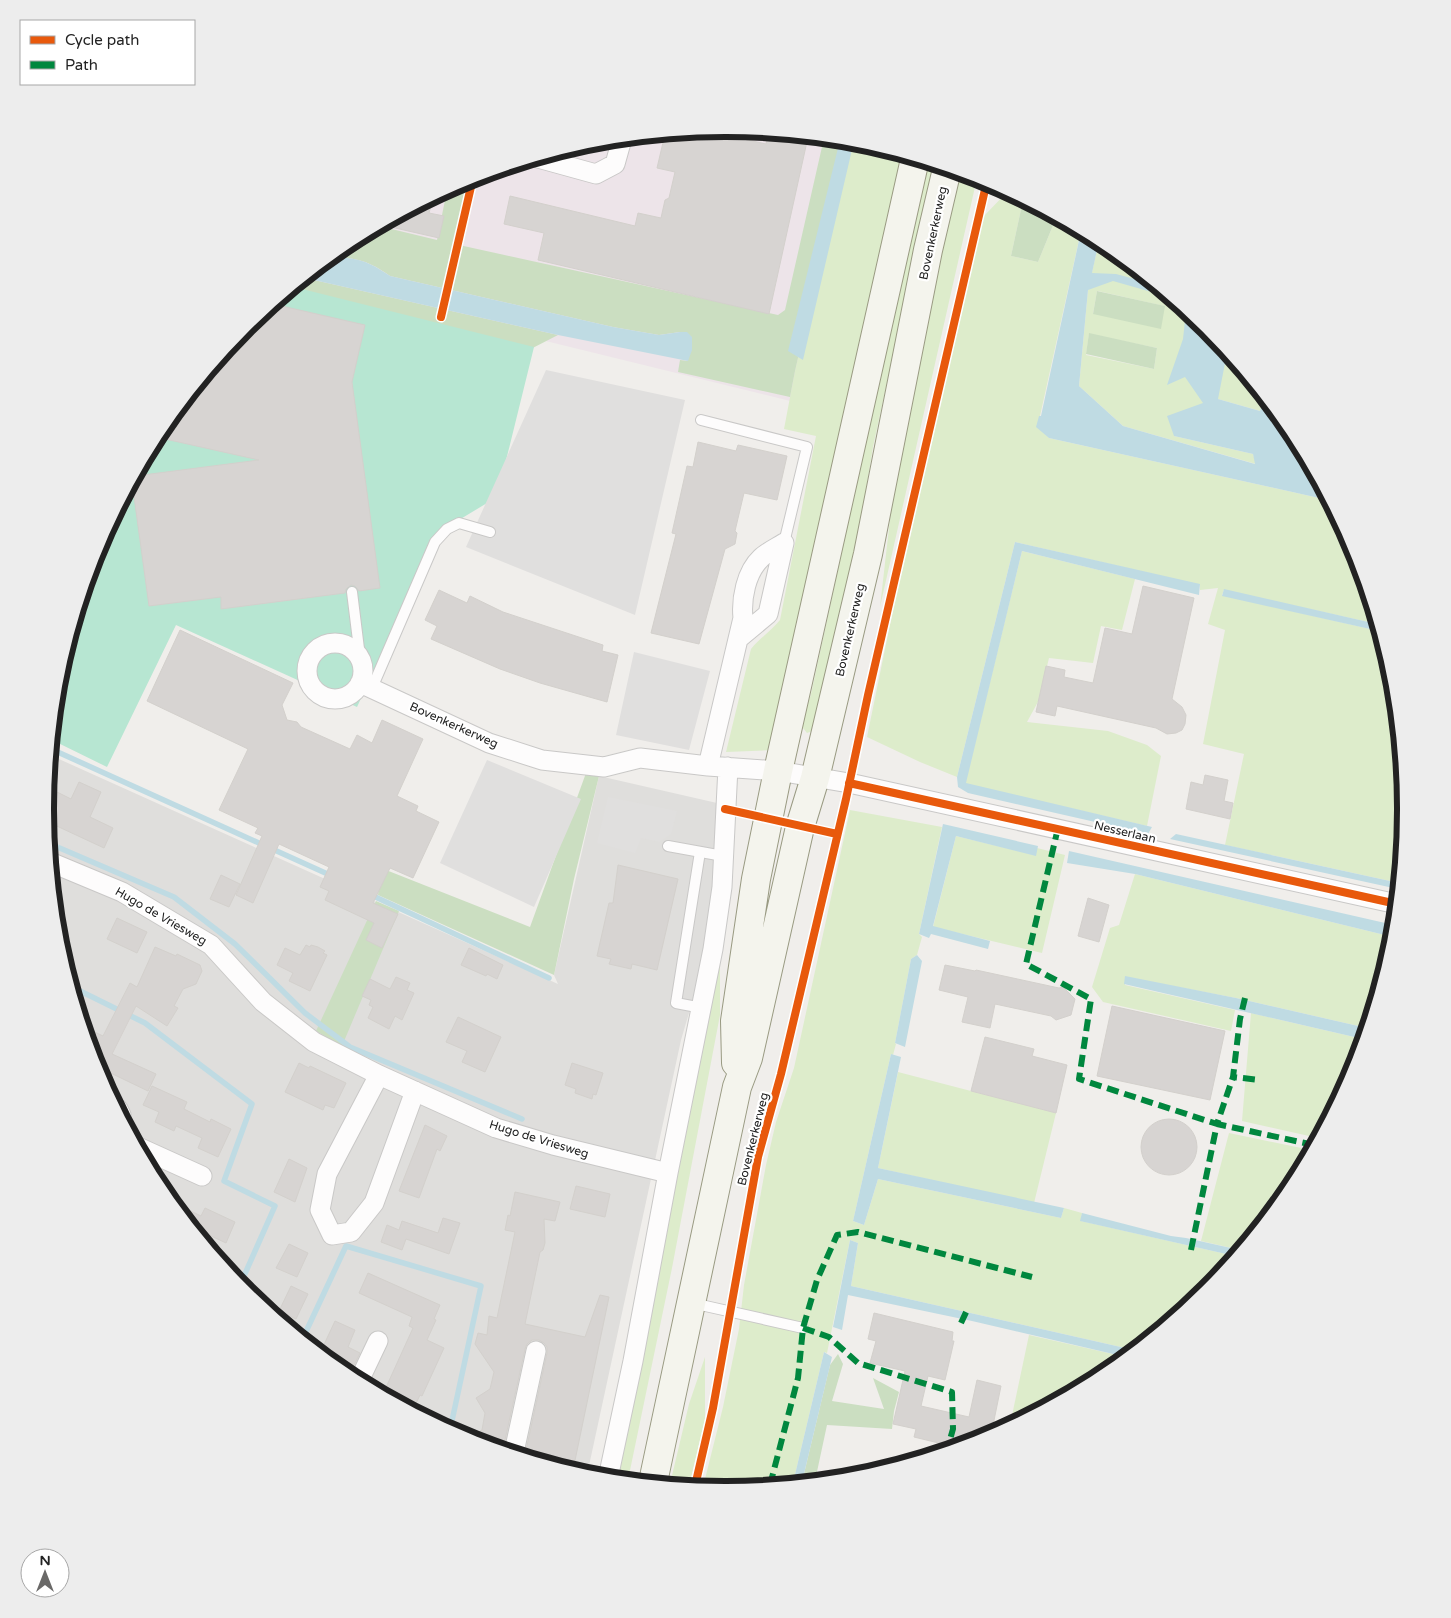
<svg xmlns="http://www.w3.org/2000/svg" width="1451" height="1618" font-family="'Varela Round',sans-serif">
	<rect width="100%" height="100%" fill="#f0eeeb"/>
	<path fill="#dfdedc" d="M50,755L558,984L554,975L599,776L717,803V918L681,1040L587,1475L465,1438L347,1375L244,1290L160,1187L97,1069L58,941L45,809Z"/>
	<path fill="#ede4e9" d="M726,129L859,142L839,413L302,281L348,243L465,180L593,142Z"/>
	<path fill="#ddeccb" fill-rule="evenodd" d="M848,141L859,142L903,155L773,750L726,752L751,649C760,638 771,631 780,620L816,436L784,429L795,371Z
		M922,161L934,165L873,447L854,563L815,730L807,733L803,728V719L811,694L841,556L867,417Z
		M958,172L977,178L880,607L900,431Z
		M1007,192L1023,200L1011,256L1038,262L1056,218L1081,231L1040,416H1039L1049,438L1328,500L1354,549L1377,624L1224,590L1222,595L1379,631L1393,677L1406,809L1399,883L1225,845L1244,754L1203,744L1225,630L1208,624L1218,588L1200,590V585L1015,542L957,777L920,762L867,737L893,610L984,216Z
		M1099,241L1207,328L1264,398L1260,411L1218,399L1174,436L1253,454L1256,464L1123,426L1079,386L1088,290ZM1097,291H1098L1164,306L1093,314ZM1089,334L1157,348L1154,369L1086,355Z
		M1022,551L1135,579L1122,630L1101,626L1093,663L1049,658L1039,700L1027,722L1108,731L1147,745L1161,756L1147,826L965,784Z
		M850,810L942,827L919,934L922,937L917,955L911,959L895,1043L896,1044L893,1055L891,1054L853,1221L864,1225L878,1179L1061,1218L1064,1208L1082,1213L1081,1221L1235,1256L1206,1290L1134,1350L851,1286L858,1243L850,1240L827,1353L824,1352L793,1483L725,1489L703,1487L723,1407L739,1329L744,1285L766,1165L776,1122L794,1068Z
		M956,836L1035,855L1037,848L1065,855L1042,953L933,927Z
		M1135,874L1393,937L1367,1028L1236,998L1125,977V985L1235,1010L1231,1031L1103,1002L1092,987L1110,928L1119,925Z
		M720,960V1015L672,1268L628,1480L616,1479Z
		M1251,1013L1363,1039L1354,1070L1318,1138L1242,1121Z
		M898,1072L1056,1113L1034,1203L878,1168Z
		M1229,1133L1311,1150L1291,1187L1240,1250L1201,1241Z
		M1029,1335L1126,1357L1103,1375L1010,1425Z
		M705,1357V1419L689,1486L670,1484L689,1404Z"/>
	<path fill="#cbdec1" d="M824,138L848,141L795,371L790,397L678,372L680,360L688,361L680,332L659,335L613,327L390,276C369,261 358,258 331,257L348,243L379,226L437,240L447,190L471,179L459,245L778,315L785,310Z
		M1023,200L1056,218L1038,262L1011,256Z
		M305,278L558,335L519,355L288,292Z
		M1097,291L1165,306L1161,329L1093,314Z
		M1089,333L1157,348L1154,369L1086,354Z
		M586,773L599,776L574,879L554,975L378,895L379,885L386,870L530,927Z
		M376,901L399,911L342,1046L316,1031Z
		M838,1354L843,1364L832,1401L884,1409L873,1378L899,1392L894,1411L892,1429L827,1425L815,1481L802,1482L830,1365Z"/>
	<path fill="#b7e6d2" d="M294,287L534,347L497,497L439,532L357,707L176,625L107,767L52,740L58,676L97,548L160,431L245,328Z"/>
	<path fill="#e0dfde" d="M546,370L685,400L635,615L466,547Z
		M634,652L710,671L689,750L616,735Z
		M487,760L581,799L534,907L440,863Z
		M608,797L677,811L671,834L659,842L641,838L635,853L597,843Z"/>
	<path fill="#bfdbe3" d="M840,140L854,141L803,360L788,351Z
		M1081,231L1099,241L1092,273L1116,274L1153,284L1169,297L1113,281L1088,290L1079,386L1123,426L1255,464L1253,454L1174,436L1167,416L1203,403L1185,377L1167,385L1183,339L1186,311L1207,328L1227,353L1218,399L1260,411L1264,398L1278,415L1276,426C1281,429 1290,432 1294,436C1302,445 1301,460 1310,466L1328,500L1049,438L1036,427L1039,416H1041Z
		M331,257C359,258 368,261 390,276L613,327L659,335L680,332H687L692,337V350L688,361L558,335L305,278Z
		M1015,542L1200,584L1199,595L1022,551L966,783L1152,827L1148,834L968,793L958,787L957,777Z
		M1224,589L1377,624L1379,631L1222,596Z
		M943,824L1038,846L1036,856L956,836L933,926L990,941L988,949L931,934L929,938L919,934Z
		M1176,834L1399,883L1398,889L1170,839Z
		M1069,851L1394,925L1393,937L1135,874L1067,863Z
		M917,955L922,961L905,1047L895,1043L911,959Z
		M1125,976L1236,998L1367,1028L1363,1039L1124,984Z
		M891,1054L901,1057L878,1168L1064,1208L1061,1218L878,1179L864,1225L853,1221Z
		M1082,1213L1171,1236L1186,1238L1240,1250L1235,1256L1080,1221Z
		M850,1240L858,1243L851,1286L1134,1350L1126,1357L972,1321L848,1295L842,1330L833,1327Z
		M824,1352L832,1357L802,1482L793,1483Z"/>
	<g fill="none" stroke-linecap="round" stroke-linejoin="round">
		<path stroke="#bfdbe3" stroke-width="5.5" d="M51,749L332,876
			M48,843L174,897L235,944L305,1013L350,1047L522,1119
			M369,894L549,978
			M72,987L145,1023L252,1104L224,1181L275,1206L240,1285
			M303,1338L346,1246L481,1286L450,1430"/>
	</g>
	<path fill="#d7d4d2" stroke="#d3d0cc" d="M722,129L721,134L766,144L768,133L808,137L769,314L538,260L544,233L504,224L510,196L635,226L638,213L661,218L665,200L669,198L675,172L657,168L665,134Z
		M433,198L429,213L444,216L439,238L382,225Z
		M273,304L365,325L352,382L380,588L359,591L355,586L351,585L346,589L345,593L221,609V597L149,606L132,482L135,476L259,460L156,437L160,431L245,328Z
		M698,442L736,451L738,445L787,456L777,500L744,493L735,531L737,533L735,544L725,549L699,644L651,633L676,534L672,533L687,466L693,467Z
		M1143,586L1194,598L1172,699L1182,707L1186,715L1185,724L1182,730L1176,733L1167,734L1156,728L1057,706L1055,716L1036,712L1046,666L1065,670L1064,677L1093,683L1105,628L1132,634Z
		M439,590L467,603L470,596L503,612L603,645L602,651L618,655L607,702L540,683L500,669L431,639L437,626L425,620Z
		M180,630L293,683L282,705L287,720L297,722L301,727L350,749L357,735L372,743L382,720L423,739L397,796L418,806L416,811L439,822L413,878L390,868L373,903L398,914L382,948L366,940L374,923L325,900L329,891L320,887L329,867L279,844L253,903L236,895L262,836L255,833L258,828L219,810L248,749L147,701Z
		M1205,775L1228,780L1224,801L1233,803L1230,819L1186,809L1191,782L1203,785Z
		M79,782L101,792L90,817L113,828L104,848L46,821L45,809L47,787L71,799Z
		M618,865L678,879L657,970L632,964L631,969L609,964L611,959L597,956L609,903H613Z
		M221,875L240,884L229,907L210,899Z
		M1088,898L1109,905L1099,942L1078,936Z
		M117,918L147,932L137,953L107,939Z
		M306,945L310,947L311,945L318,947L325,951L323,953L327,955L310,991L289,981L293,973L277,965L285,948L300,955Z
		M155,947L176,956L177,954L200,965L202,971L196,984L183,989L174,1006L178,1008L167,1026L136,1006L112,1054L156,1074L148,1091L96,1066L84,1027L103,1036L130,983L137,987Z
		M469,948L503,965L497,979L487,974L486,976L461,965Z
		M945,965L975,971L976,970L1059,988L1063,987L1075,999L1071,1015L1056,1020L1051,1016L995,1004L990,1028L962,1022L968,997L939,990Z
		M396,977L410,983L407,990L414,993L402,1020L395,1016L389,1029L368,1018L373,1007L369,1005L371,1000L362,996L370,979L390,989Z
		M1112,1006L1225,1031L1210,1100L1097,1076Z
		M458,1017L501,1037L485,1072L462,1062L467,1051L446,1042Z
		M985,1037L1034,1049L1032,1056L1067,1065L1056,1113L971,1091Z
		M299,1063L309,1068L310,1066L346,1083L334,1108L325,1105L323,1110L285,1092Z
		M572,1063L603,1073L596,1095L593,1094L592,1099L575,1093L576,1089L565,1085Z
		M152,1086L187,1102L184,1109L210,1122L211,1119L231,1129L218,1157L198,1148L202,1138L176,1126L174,1131L155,1122L159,1112L143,1105Z
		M1141 1147a28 28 0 1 1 56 0a28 28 0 1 1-56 0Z
		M425,1125L447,1136L440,1151L437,1149L419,1198L399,1191Z
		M289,1159L307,1168L295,1202L274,1192Z
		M576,1186L610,1194L605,1217L570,1209Z
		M515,1192L560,1202L555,1221L544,1219L545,1243L543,1250L540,1252L525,1324L585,1337L600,1295L609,1297L573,1470L546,1462V1461L525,1455L547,1353V1347L544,1343L539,1340H532L527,1344L525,1349L503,1449L468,1438L482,1430L485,1413L476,1398L490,1389L494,1372L475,1344L478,1333L487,1335L489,1316L497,1318L515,1232L505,1230L508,1215L510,1216Z
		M172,1202L201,1216L205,1208L235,1222L226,1243L209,1235L205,1242Z
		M443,1218L460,1223L449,1254L406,1239L402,1250L381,1242L387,1225L399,1230L402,1221L438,1233Z
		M289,1244L308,1253L297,1277L276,1268Z
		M368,1273L440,1305L434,1319L436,1320L427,1340L444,1348L422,1396L420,1395L413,1410L383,1394L413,1328L409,1326L412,1317L359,1293Z
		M291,1286L308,1294L296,1319L279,1311Z
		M874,1313L953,1332L952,1341H954L945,1380L928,1376L921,1406L969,1417L977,1380L1001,1386L991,1435L955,1447L914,1437L916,1429L893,1424L905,1371L870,1363L876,1341L868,1339Z
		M335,1321L355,1330L348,1347L360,1353L354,1365L321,1351Z"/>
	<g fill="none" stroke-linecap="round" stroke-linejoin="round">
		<defs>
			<path id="service" d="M701,420L807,447L784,543
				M352,592L360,657
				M372,688L435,542L447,529L459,523L490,532
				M668,846L723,856
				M700,852L676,1003L702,1008
				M692,1303L803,1328"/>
			<path id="minor" d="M538,158L596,174L615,164L622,139
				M738,639L768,614L784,543
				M307 671a28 28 0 1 1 56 0a28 28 0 1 1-56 0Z
				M360,683L489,743L542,760L604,767L640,758L708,766L778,771L849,783L1397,904
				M708,766L743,618C741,599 746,572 761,558C767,552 776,548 784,543
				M50,862L122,892L211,945L263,1002L314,1042L379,1075L496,1128L553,1145L668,1173
				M379,1075L327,1174L320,1210L332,1235L351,1232L374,1203L415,1091
				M118,1109L121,1115
				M138,1147L202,1176
				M359,1381L378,1341
				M514,1452L536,1351
				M608,1478L633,1361L668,1173L713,949L722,887L728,767"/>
			<path id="secondary" d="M736,1063L735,1021L756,879L778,771L915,159
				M653,1482L737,1087L748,1058L800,827L815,778L868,554L928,250L947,169"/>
		</defs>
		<use href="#service" stroke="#c9c8c7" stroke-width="12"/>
		<use href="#minor" stroke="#c9c8c7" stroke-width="21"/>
		<use href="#secondary" stroke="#999a82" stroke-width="30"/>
		<use href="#service" stroke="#fdfcfc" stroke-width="10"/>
		<use href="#minor" stroke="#fdfcfc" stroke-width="19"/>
		<use href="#secondary" stroke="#f4f4ed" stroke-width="28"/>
		<path stroke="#00873e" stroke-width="6" stroke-dasharray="12 6" stroke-linecap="butt" d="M1058,828L1026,964L1091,999L1079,1079L1217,1124L1233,1077
			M1245,998L1240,1019L1233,1077L1260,1080
			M1191,1250L1217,1124L1314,1145
			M961,1323L968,1308
			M803,1328L829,1337L858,1363L952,1392L953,1429L947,1450
			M770,1485L798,1378L803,1328L817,1280L837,1235L858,1232L1032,1277"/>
		<defs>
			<path id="cycleway" d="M441,317L473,178
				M849,783L1397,904
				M725,809L837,834
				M695,1486L713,1408L758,1157L781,1074L846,799L868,695L987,181"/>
		</defs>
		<use href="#cycleway" stroke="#fff" stroke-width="11"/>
		<use href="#cycleway" stroke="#e8590c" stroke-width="8"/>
	</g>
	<g text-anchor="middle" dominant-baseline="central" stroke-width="4.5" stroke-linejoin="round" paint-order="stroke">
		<g font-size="12" fill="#222" stroke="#fff">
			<text transform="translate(933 233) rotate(-78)">Bovenkerkerweg</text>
			<text transform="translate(850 630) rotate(-77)">Bovenkerkerweg</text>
			<text transform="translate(454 725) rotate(24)">Bovenkerkerweg</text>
			<text transform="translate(1125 832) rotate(13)">Nesserlaan</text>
			<text transform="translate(161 916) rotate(30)">Hugo de Vriesweg</text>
			<text transform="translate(539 1139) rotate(17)">Hugo de Vriesweg</text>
			<text transform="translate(753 1139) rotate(-76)">Bovenkerkerweg</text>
		</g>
	</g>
	<path d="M0 0H1451V1618H0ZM725 137H726A671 671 0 0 1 1397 808V810A671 671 0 0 1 726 1481H725A671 671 0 0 1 54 810V808A671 671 0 0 1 725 137Z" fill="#ededed" fill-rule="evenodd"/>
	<path fill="none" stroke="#222" stroke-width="6" d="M725 137H726A671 671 0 0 1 1397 808V810A671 671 0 0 1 726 1481H725A671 671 0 0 1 54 810V808A671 671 0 0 1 725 137Z"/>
	<rect x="20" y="20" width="175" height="65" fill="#ffffff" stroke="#a7a7a7"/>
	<rect x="30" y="36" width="25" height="8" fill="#e8590c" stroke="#a7a7a7"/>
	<text x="65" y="45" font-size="15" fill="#222222">Cycle path</text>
	<rect x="30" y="61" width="25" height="8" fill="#00873e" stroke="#a7a7a7"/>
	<text x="65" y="70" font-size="15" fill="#222222">Path</text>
	<g transform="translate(45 1573)"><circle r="24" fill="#ffffff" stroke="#a7a7a7"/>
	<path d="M0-4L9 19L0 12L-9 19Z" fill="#6a6968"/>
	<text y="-8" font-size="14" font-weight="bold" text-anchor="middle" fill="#222222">N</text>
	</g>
</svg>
